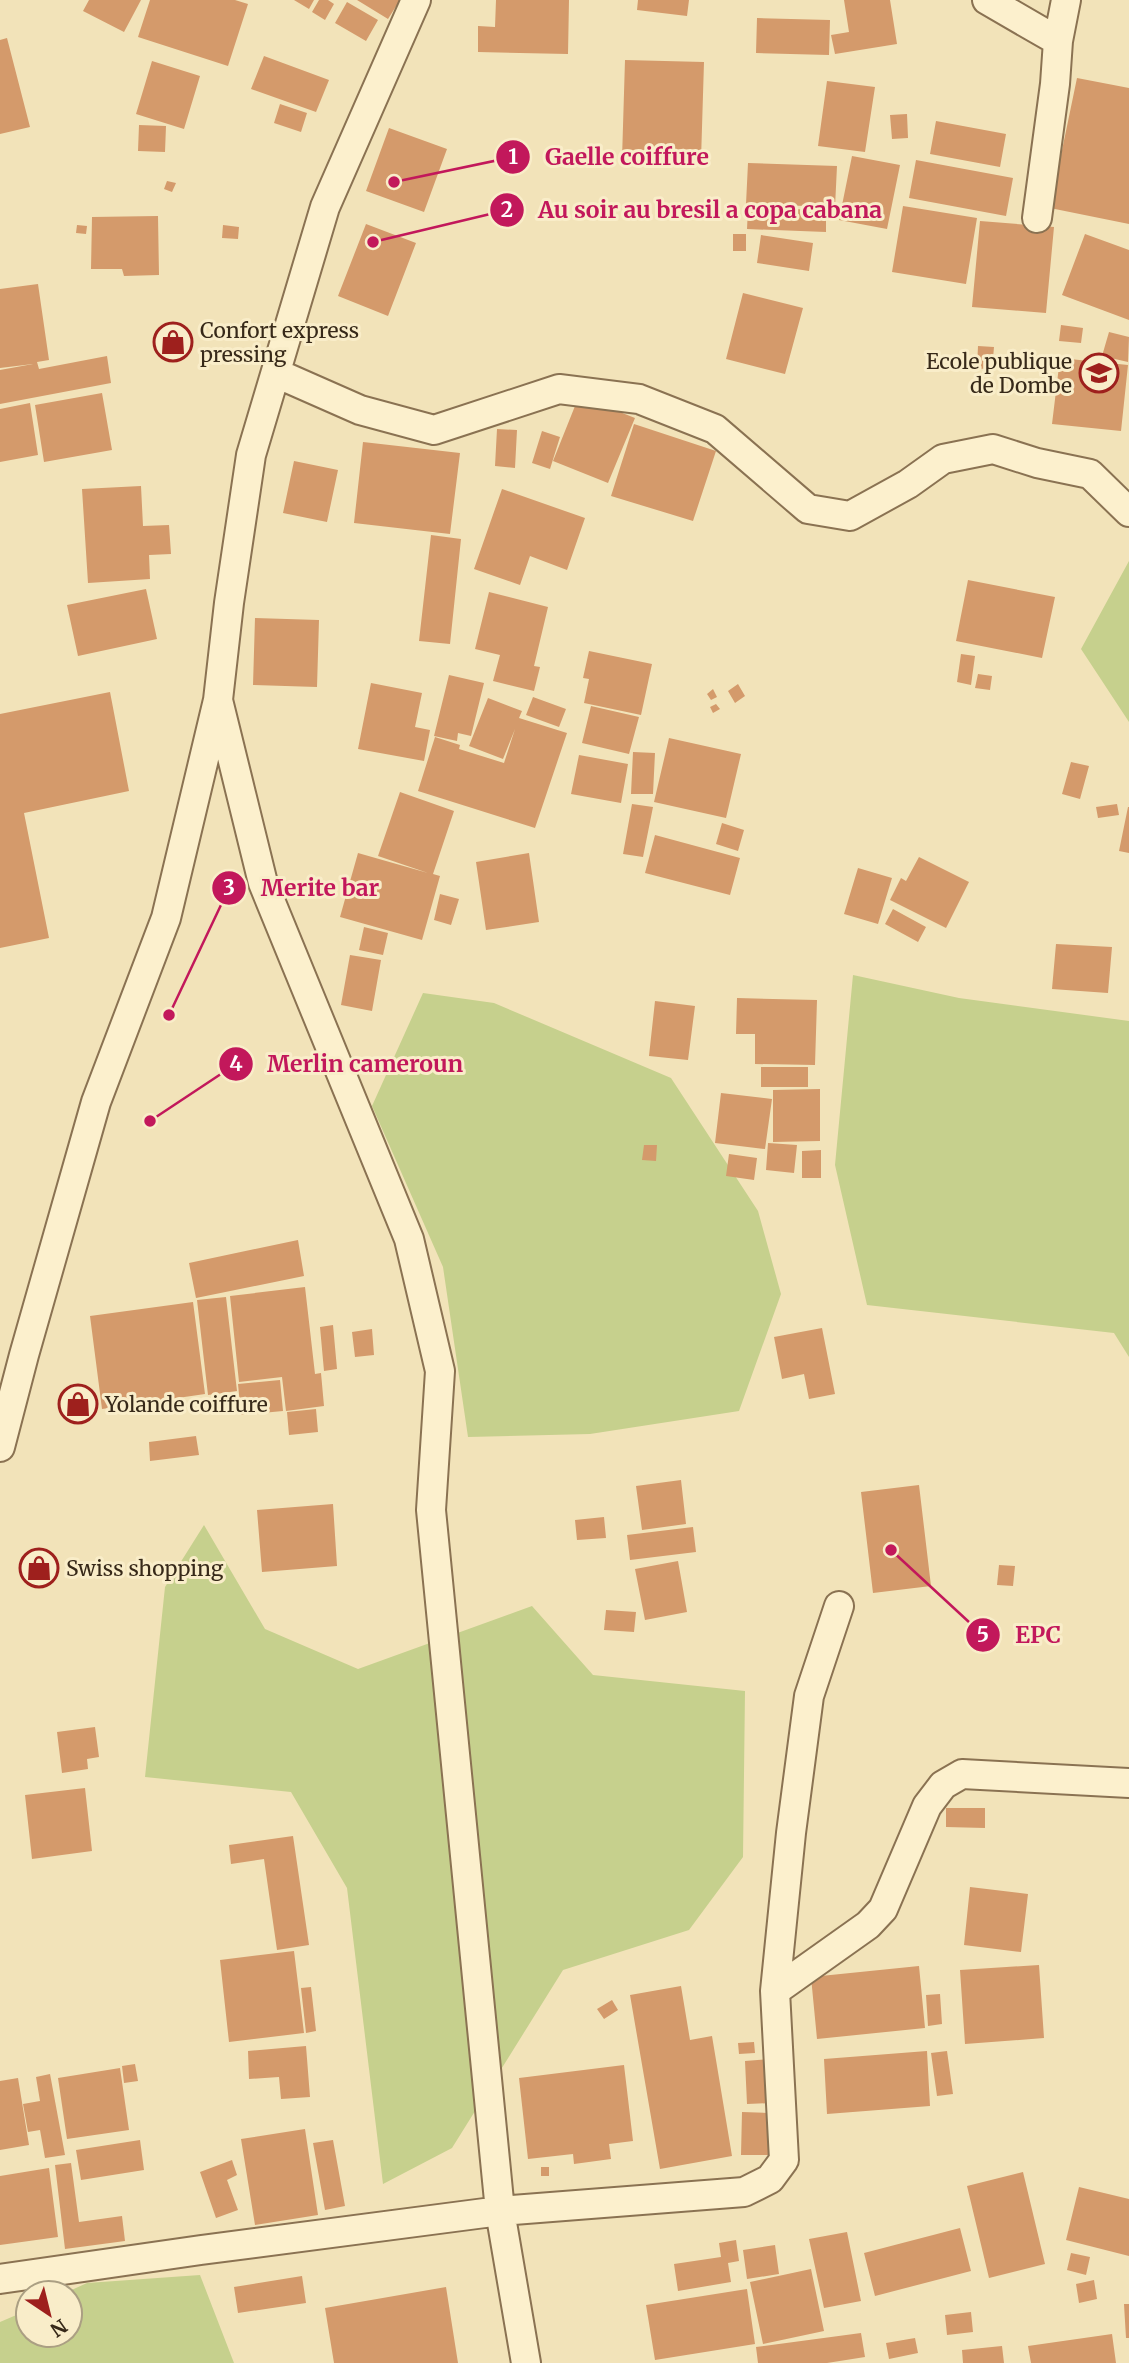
<svg xmlns="http://www.w3.org/2000/svg" width="1129" height="2363" font-family="Merriweather,serif">
	<rect width="100%" height="100%" fill="#f2e3b9"/>
	<path fill="#c6d08d" d="M1129,561V722L1081,649Z
		M853,975L959,998L1129,1021V1357L1114,1333L867,1305L835,1165Z
		M423,993L494,1003L671,1078L758,1211L781,1294L739,1411L590,1434L468,1437L443,1267L372,1106Z
		M204,1525L265,1629L358,1669L532,1606L593,1675L745,1691L743,1857L689,1930L563,1970L452,2148L383,2184L347,1888L291,1792L145,1777L165,1587Z
		M200,2275L234,2363H0V2322L28,2310V2335H70V2293H65L87,2283Z"/>
	<path fill="#d49a6b" d="M89,0H141L124,32L83,11Z
		M150,0H235L248,4L228,66L138,37Z
		M294,0H314L309,9Z
		M319,0H328L334,4L325,20L312,12Z
		M357,0H400L388,19Z
		M496,0H569L568,54L478,52V26L495,27Z
		M638,0H689L687,16L637,10Z
		M844,0H890L897,44L835,54L831,35L849,32Z
		M347,2L378,20L366,41L335,23Z
		M757,18L830,20L829,55L756,53Z
		M7,38L30,127L0,134V40Z
		M264,56L329,80L316,112L251,89Z
		M625,60L704,62L701,160L622,159Z
		M152,61L200,76L184,129L136,114Z
		M1077,78L1129,88V224L1050,208Z
		M827,81L875,87L865,152L818,146Z
		M280,104L307,113L301,132L274,123Z
		M907,114L908,138L892,139L890,115Z
		M936,121L1006,134L1000,167L930,154Z
		M139,125L166,126L165,152L138,151Z
		M389,128L447,149L424,212L366,191Z
		M852,156L900,165L887,229L839,220Z
		M916,160L1013,178L1006,216L909,198Z
		M748,163L837,166L835,207L746,204Z
		M167,181L176,183L172,192L164,189Z
		M903,206L977,218L966,284L892,272Z
		M748,208L826,210V232L747,229Z
		M158,216L159,275L124,276L122,269H91L92,217Z
		M980,221L1054,227L1046,313L972,307Z
		M366,224L416,243L388,316L338,296Z
		M77,225L87,226L86,234L76,233Z
		M223,225L239,227L238,239L222,238Z
		M733,234H746V251H733Z
		M1085,234L1129,250V320L1062,295Z
		M761,235L813,243L809,271L757,263Z
		M38,284L49,360L37,362L39,369L107,356L111,383L0,404V370L33,364L0,368V289Z
		M743,293L803,308L785,374L726,359Z
		M1061,325L1083,328L1081,343L1059,341Z
		M1109,332L1129,337L1128,362L1102,356Z
		M978,346L994,347L992,370L977,368Z
		M1060,358L1128,365L1121,431L1052,424Z
		M102,393L112,450L44,462L35,405Z
		M579,396L635,418L608,483L553,461Z
		M30,403L38,455L0,462V409Z
		M634,424L716,451L693,521L611,496Z
		M497,429L517,430L515,468L495,466Z
		M542,431L560,437L550,469L532,463Z
		M363,442L460,453L450,534L354,523Z
		M294,461L338,470L327,522L283,513Z
		M141,486L143,526L169,525L171,554L149,555L150,579L88,583L82,489Z
		M502,489L585,518L567,570L530,556L520,585L474,569Z
		M431,535L461,539L450,644L419,641Z
		M968,580L1055,597L1042,658L956,641Z
		M146,589L157,639L78,656L67,605Z
		M489,592L548,607L534,666L540,667L534,691L493,681L500,655L475,649Z
		M255,618L319,620L317,687L253,685Z
		M589,651L652,664L641,715L584,703L589,679L583,678Z
		M961,654L975,656L971,685L957,682Z
		M978,674L992,676L990,690L975,688Z
		M449,675L484,683L471,736L458,733L457,741L434,736Z
		M371,683L422,693L415,727L430,730L424,761L358,749Z
		M738,684L745,696L735,703L728,691Z
		M713,689L717,697L711,700L707,694Z
		M110,692L129,791L24,813L49,938L0,948V714Z
		M533,697L566,709L559,727L526,715Z
		M488,698L522,711L519,718L567,733L535,828L418,791L435,737L460,745L459,749L504,763L515,729L503,759L469,746Z
		M716,704L720,709L713,713L710,707Z
		M591,706L639,717L629,754L582,743Z
		M669,738L741,754L726,818L654,802Z
		M633,752L655,753L653,794H631Z
		M579,755L628,764L621,803L571,794Z
		M1071,762L1089,766L1080,799L1062,794Z
		M400,792L454,811L433,874L440,876L422,940L340,917L358,853L428,873L378,856Z
		M632,804L653,807L643,857L623,854Z
		M1117,804L1119,815L1098,818L1096,807Z
		M1128,807H1129V853L1119,851Z
		M722,823L744,830L738,851L716,844Z
		M655,835L740,858L730,895L645,873Z
		M529,853L539,922L486,930L476,862Z
		M919,857L969,882L946,928L890,900L901,878L906,881Z
		M858,868L892,878L878,924L844,914Z
		M440,894L459,899L451,925L434,920Z
		M893,909L926,927L918,942L885,924Z
		M364,927L388,933L383,955L359,950Z
		M1056,944L1112,947L1108,993L1052,989Z
		M350,955L381,960L372,1011L341,1005Z
		M737,998L817,1000L815,1065L755,1064V1034H736Z
		M655,1001L695,1006L688,1060L649,1056Z
		M761,1067H808V1087H761Z
		M820,1089V1141L773,1142V1090Z
		M721,1093L772,1099L765,1149L715,1143Z
		M768,1143L797,1145L794,1173L766,1170Z
		M644,1145H657L656,1161L642,1160Z
		M821,1150V1178H802V1151Z
		M729,1154L757,1158L754,1180L726,1176Z
		M298,1240L304,1276L196,1298L189,1263Z
		M305,1287L315,1374L321,1373L324,1406L286,1411L282,1377L239,1382L230,1296Z
		M226,1297L237,1391L208,1395L197,1300Z
		M193,1302L205,1394L102,1409L90,1316Z
		M333,1325L337,1369L324,1371L320,1327Z
		M822,1328L835,1394L809,1399L804,1374L782,1379L774,1337Z
		M372,1329L374,1355L355,1357L352,1332Z
		M280,1380L283,1411L241,1415L238,1384Z
		M316,1409L318,1432L289,1435L287,1412Z
		M196,1436L199,1455L150,1461L149,1442Z
		M681,1480L686,1524L642,1530L636,1486Z
		M919,1485L931,1586L873,1593L861,1492Z
		M333,1504L337,1566L262,1572L257,1510Z
		M604,1517L606,1538L577,1540L575,1520Z
		M693,1527L696,1552L630,1560L627,1535Z
		M678,1561L687,1612L645,1620L635,1569Z
		M999,1565L1015,1566L1013,1586L997,1585Z
		M606,1610L636,1612L634,1632L604,1630Z
		M95,1727L99,1757L87,1759L88,1769L62,1773L57,1732Z
		M85,1788L92,1851L32,1859L25,1795Z
		M946,1808H985V1828L946,1827Z
		M293,1836L309,1945L277,1950L264,1859L231,1864L229,1845Z
		M970,1887L1028,1894L1021,1952L964,1945Z
		M294,1951L304,2033L229,2042L220,1960Z
		M1039,1965L1044,2038L965,2044L960,1970Z
		M919,1966L925,2028L817,2039L811,1977Z
		M681,1986L690,2040L712,2036L732,2156L660,2169L630,1995Z
		M311,1987L316,2031L306,2033L301,1988Z
		M940,1994L942,2024L928,2026L926,1995Z
		M612,2000L618,2010L604,2019L597,2009Z
		M754,2042L755,2053L739,2054L738,2043Z
		M306,2046L310,2097L281,2099L279,2077L249,2079L248,2051Z
		M927,2051L930,2106L827,2114L824,2059Z
		M947,2051L953,2094L937,2096L931,2053Z
		M770,2059L772,2103L747,2104L745,2061Z
		M135,2064L138,2081L124,2083L122,2066Z
		M624,2065L633,2141L609,2144L611,2159L574,2164L573,2154L528,2159L519,2078Z
		M120,2068L129,2130L67,2139L58,2078Z
		M50,2074L65,2155L45,2158L40,2130L28,2132L23,2104L40,2101L36,2077Z
		M18,2078L29,2145L0,2150V2081Z
		M742,2112L770,2113L769,2155H741Z
		M305,2129L318,2215L255,2225L241,2139Z
		M140,2140L144,2170L81,2180L76,2150Z
		M333,2140L345,2206L325,2210L313,2143Z
		M232,2160L237,2175L227,2180L238,2210L216,2218L200,2172Z
		M71,2163L79,2222L122,2216L125,2241L65,2249L55,2165Z
		M541,2167H549V2176H541Z
		M49,2168L58,2237L0,2245V2176Z
		M1023,2172L1045,2264L989,2278L967,2186Z
		M1079,2187L1129,2199V2256L1066,2240Z
		M960,2228L971,2271L875,2296L864,2253Z
		M847,2232L861,2301L824,2308L809,2239Z
		M736,2240L739,2261L728,2263L731,2282L678,2291L674,2264L721,2257L719,2243Z
		M775,2245L779,2274L747,2279L743,2250Z
		M1071,2253L1090,2257L1086,2275L1067,2270Z
		M811,2269L824,2331L763,2344L750,2282Z
		M302,2276L306,2303L238,2313L234,2287Z
		M1094,2280L1097,2299L1079,2303L1076,2284Z
		M446,2287L458,2363H334L325,2308Z
		M747,2289L755,2344L655,2360L646,2305Z
		M1124,2304H1129V2338H1126Z
		M971,2312L973,2332L947,2335L945,2315Z
		M861,2333L865,2357L827,2363H758L756,2347Z
		M1112,2334L1116,2363H1031L1028,2346Z
		M915,2338L918,2353L889,2359L886,2343Z
		M1002,2346L1004,2363H963L962,2350Z"/>
	<g fill="none" stroke-linecap="round" stroke-linejoin="round">
		<defs>
			<path id="minor" d="M987,0L1058,41L1055,84L1037,218
				M1058,41L1066,0
				M276,373L360,410L434,430L559,389L639,399L715,429L808,509L850,516L908,484L943,459L993,449L1037,463L1090,474L1129,512
				M218,700L263,883L409,1239L440,1371L431,1510L500,2211L526,2363
				M0,1447L24,1355L96,1102L166,918L218,700L229,603L251,455L325,207L416,0
				M775,1991L791,1833L809,1696L839,1606
				M0,2279L201,2250L500,2211L744,2192L770,2179L784,2160L775,1991L868,1925L883,1909L927,1806L943,1785L962,1774L1129,1783"/>
		</defs>
		<use href="#minor" stroke="#8a7252" stroke-width="32"/>
		<use href="#minor" stroke="#fcf0cd" stroke-width="28"/>
	</g>
	<defs>
		<symbol id="shop-ring" viewBox="-11 -11 22 22"><circle r="9.5" fill="#f9edc9" stroke="#9e201d" stroke-width="1.5"/><path d="M-5-2.5h2.3a2.7 3.5 0 0 1 5.4 0H5L5.5 6h-11ZM-1.5-2.5h3a1.5 2.3 0 0 0-3 0Z" fill="#9e201d"/></symbol>
		<symbol id="school-ring" viewBox="-11 -11 22 22"><circle r="9.5" fill="#f9edc9" stroke="#9e201d" stroke-width="1.5"/><path d="M0-5L7-2L0 1L-7-2ZM-4 1L0 2.5L4 1V4Q0 6-4 4Z" fill="#9e201d"/></symbol>
	</defs>
	<g fill-rule="evenodd">
		<use href="#shop-ring" x="151" y="320" width="44" height="44"/>
		<use href="#school-ring" x="1077" y="351" width="44" height="44"/>
		<use href="#shop-ring" x="56" y="1382" width="44" height="44"/>
		<use href="#shop-ring" x="17" y="1546" width="44" height="44"/>
	</g>
	<g text-anchor="middle" dominant-baseline="central" stroke-width="6" stroke-linejoin="round" paint-order="stroke">
		<g font-size="21" fill="#372919" stroke="#f9edc9" text-anchor="start">
			<text x="200" y="330">Confort express<tspan x="200" dy="24">pressing</tspan></text>
			<text x="1072" y="361" text-anchor="end">Ecole publique<tspan x="1072" dy="24">de Dombe</tspan></text>
			<text x="105" y="1404">Yolande coiffure</text>
			<text x="66" y="1568">Swiss shopping</text>
		</g>
	</g>
	<path fill="none" stroke="#c2185b" stroke-width="2.5" d="M394 182L513 157M373 242L507 210M169 1015L229 888M150 1121L236 1064M891 1550L983 1635"/>
	<g fill="#c2185b" stroke="#f9edc9" stroke-width="2.5">
		<circle cx="394" cy="182" r="7"/>
		<circle cx="373" cy="242" r="7"/>
		<circle cx="169" cy="1015" r="7"/>
		<circle cx="150" cy="1121" r="7"/>
		<circle cx="891" cy="1550" r="7"/>
		<circle cx="513" cy="157" r="18"/>
		<circle cx="507" cy="210" r="18"/>
		<circle cx="229" cy="888" r="18"/>
		<circle cx="236" cy="1064" r="18"/>
		<circle cx="983" cy="1635" r="18"/>
	</g>
	<g font-size="21" text-anchor="middle" font-weight="bold" fill="#fff">
		<text x="513" y="164">1</text>
		<text x="507" y="217">2</text>
		<text x="229" y="895">3</text>
		<text x="236" y="1071">4</text>
		<text x="983" y="1642">5</text>
	</g>
	<g font-size="23" text-anchor="middle" font-weight="bold" fill="#c2185b" stroke="#f9edc9" stroke-width="6" stroke-linejoin="round" paint-order="stroke">
		<text x="627" y="165">Gaelle coiffure</text>
		<text x="710" y="218">Au soir au bresil a copa cabana</text>
		<text x="320" y="896">Merite bar</text>
		<text x="365" y="1072">Merlin cameroun</text>
		<text x="1038" y="1643">EPC</text>
	</g>
	<g transform="translate(49 2314) rotate(145)"><circle r="33" fill="#f9edc9" stroke="#ab9f83" stroke-width="2"/>
	<path d="M0-5L12 26L0 18L-12 26Z" fill="#9e201d"/>
	<text y="-10" font-size="19" font-weight="bold" text-anchor="middle" fill="#372919">N</text>
	</g>
</svg>
